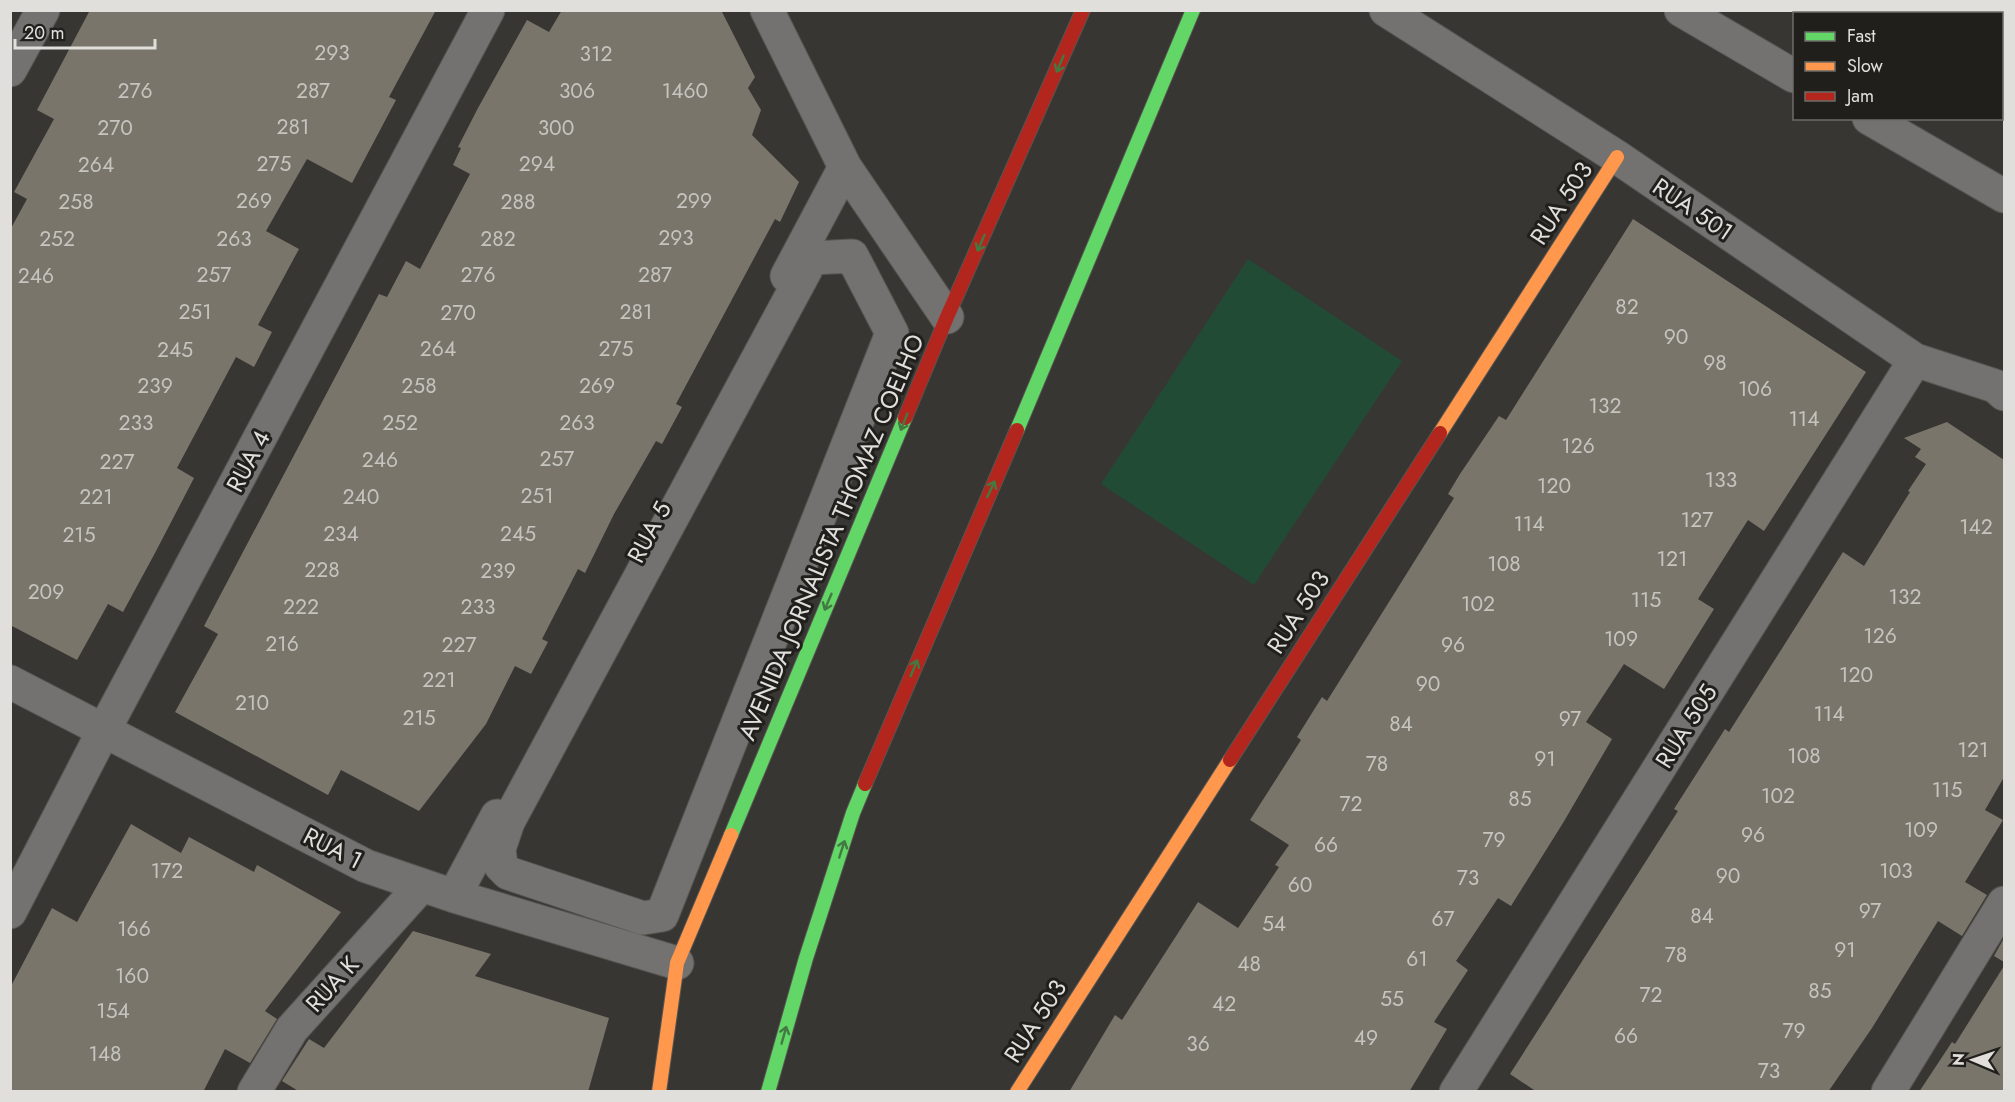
<svg xmlns="http://www.w3.org/2000/svg" width="2015" height="1102" font-family="Jost,sans-serif">
	<rect width="100%" height="100%" fill="#383633"/>
	<path fill="#224b36" d="M1248,259L1402,361L1254,585L1101,484Z"/>
	<path fill="#7a756b" d="M90,10H436L389,97L396,100L352,183L307,159L287,194L266,231L299,249L258,325L272,332L254,367L236,357L177,468L194,478L155,553L123,612L108,604L77,660L10,625V230L27,199L14,192L54,119L37,110Z
		M562,10H721L755,77L748,88L761,110L752,135L799,182L780,222L775,219L676,404L682,407L662,444L656,441L614,514L585,573L578,569L542,639L548,642L531,674L515,666L486,724L419,811L341,770L328,795L175,712L218,634L204,626L379,294L387,297L406,261L420,269L470,174L453,165L461,148L458,147L478,108L527,20L549,32Z
		M1633,219L1866,372L1764,531L1748,520L1698,599L1714,609L1664,689L1624,664L1586,722L1612,739L1563,823L1511,906L1498,898L1456,961L1468,970L1434,1022L1447,1029L1409,1092H1069L1115,1015L1122,1020L1198,902L1238,928L1279,867L1275,865L1289,845L1250,820L1301,740L1297,737L1322,697L1327,701L1454,498L1448,494L1460,474L1499,416L1506,420Z
		M1947,422L2004,460V777L1985,810L2003,820L1965,882L1987,895L1962,936L1938,921L1872,1028L1828,1092H1537L1510,1074L1678,811L1674,809L1725,729L1729,732L1843,552L1864,566L1910,492L1908,491L1926,464L1915,457L1921,449L1904,438Z
		M131,824L181,853L189,837L254,872L257,865L341,912L265,1011L277,1019L250,1063L225,1049L203,1092H10V988L52,908L77,922Z
		M413,931L491,954L475,976L609,1018L588,1092H300L282,1081L309,1039L324,1048Z
		M2004,938V962L1994,956Z
		M2004,966V1092H1919L1952,1042L1955,1044Z"/>
	<g fill="none" stroke-linecap="round" stroke-linejoin="round">
		<defs>
			<path id="street" d="M767,10L845,167L947,317
				M1386,10L1617,157L1915,360L1995,386L2004,394
				M1681,10L1794,76
				M10,70L43,10
				M1869,118L2004,196
				M852,256L892,333L662,915L643,918L508,873L501,866L499,849L508,822L812,258Z
				M787,276L845,167
				M10,682L366,866L454,896L677,963
				M454,896L497,816
				M10,912L104,730L488,10
				M254,1092L292,1029L421,886
				M1456,1092L1915,360
				M1888,1092L2004,903"/>
			<path id="fast" d="M1017,430L1193,10
				M731,835L905,418
				M768,1092L806,958L853,813L865,784"/>
			<path id="slow" d="M1440,433L1617,157
				M659,1092L677,963L731,835
				M1017,1092L1230,760"/>
			<path id="jam" d="M905,418L947,317L1083,10
				M1230,760L1440,433
				M865,784L1017,430"/>
		</defs>
		<use href="#street" stroke="#565551" stroke-width="35"/>
		<use href="#fast" stroke="#565551" stroke-width="16"/>
		<use href="#slow" stroke="#565551" stroke-width="16"/>
		<use href="#jam" stroke="#565551" stroke-width="16"/>
		<use href="#street" stroke="#737270" stroke-width="33"/>
		<use href="#fast" stroke="#63d668" stroke-width="14"/>
		<use href="#slow" stroke="#ff974d" stroke-width="14"/>
		<use href="#jam" stroke="#b3261e" stroke-width="14"/>
	</g>
	<defs><path id="oneway-shaft" d="M-6 0H5M1.5-3L5.5 0L1.5 3" fill="none" stroke-width="1.6" stroke-linecap="round" stroke-linejoin="round" transform="scale(1.5)"/></defs>
	<g stroke="#427a42">
		<use href="#oneway-shaft" transform="translate(1060 64) rotate(113)"/>
		<use href="#oneway-shaft" transform="translate(981 243) rotate(114)"/>
		<use href="#oneway-shaft" transform="translate(904 422) rotate(112)"/>
		<use href="#oneway-shaft" transform="translate(991 489) rotate(-65)"/>
		<use href="#oneway-shaft" transform="translate(828 602) rotate(113)"/>
		<use href="#oneway-shaft" transform="translate(914 668) rotate(-67)"/>
		<use href="#oneway-shaft" transform="translate(842 849) rotate(-72)"/>
		<use href="#oneway-shaft" transform="translate(784 1035) rotate(-74)"/>
	</g>
	<g text-anchor="middle" dominant-baseline="central" stroke-width="6" stroke-linejoin="round" paint-order="stroke">
		<g font-size="21" fill="#c6c4bf">
			<text x="332" y="53">293</text>
			<text x="596" y="54">312</text>
			<text x="135" y="91">276</text>
			<text x="313" y="91">287</text>
			<text x="577" y="91">306</text>
			<text x="685" y="91">1460</text>
			<text x="293" y="127">281</text>
			<text x="115" y="128">270</text>
			<text x="556" y="128">300</text>
			<text x="274" y="164">275</text>
			<text x="537" y="164">294</text>
			<text x="96" y="165">264</text>
			<text x="254" y="201">269</text>
			<text x="694" y="201">299</text>
			<text x="76" y="202">258</text>
			<text x="518" y="202">288</text>
			<text x="676" y="238">293</text>
			<text x="57" y="239">252</text>
			<text x="234" y="239">263</text>
			<text x="498" y="239">282</text>
			<text x="214" y="275">257</text>
			<text x="478" y="275">276</text>
			<text x="655" y="275">287</text>
			<text x="36" y="276">246</text>
			<text x="1627" y="307">82</text>
			<text x="195" y="312">251</text>
			<text x="636" y="312">281</text>
			<text x="458" y="313">270</text>
			<text x="1676" y="337">90</text>
			<text x="438" y="349">264</text>
			<text x="616" y="349">275</text>
			<text x="175" y="350">245</text>
			<text x="1715" y="363">98</text>
			<text x="155" y="386">239</text>
			<text x="419" y="386">258</text>
			<text x="597" y="386">269</text>
			<text x="1755" y="389">106</text>
			<text x="1605" y="406">132</text>
			<text x="1804" y="419">114</text>
			<text x="136" y="423">233</text>
			<text x="400" y="423">252</text>
			<text x="577" y="423">263</text>
			<text x="1578" y="446">126</text>
			<text x="557" y="459">257</text>
			<text x="380" y="460">246</text>
			<text x="117" y="462">227</text>
			<text x="1721" y="480">133</text>
			<text x="1554" y="486">120</text>
			<text x="537" y="496">251</text>
			<text x="96" y="497">221</text>
			<text x="361" y="497">240</text>
			<text x="1697" y="520">127</text>
			<text x="1529" y="524">114</text>
			<text x="1976" y="527">142</text>
			<text x="341" y="534">234</text>
			<text x="518" y="534">245</text>
			<text x="79" y="535">215</text>
			<text x="1672" y="559">121</text>
			<text x="1504" y="564">108</text>
			<text x="322" y="570">228</text>
			<text x="498" y="571">239</text>
			<text x="46" y="592">209</text>
			<text x="1905" y="597">132</text>
			<text x="1646" y="600">115</text>
			<text x="1478" y="604">102</text>
			<text x="301" y="607">222</text>
			<text x="478" y="607">233</text>
			<text x="1880" y="636">126</text>
			<text x="1621" y="639">109</text>
			<text x="282" y="644">216</text>
			<text x="459" y="645">227</text>
			<text x="1453" y="645">96</text>
			<text x="1856" y="675">120</text>
			<text x="439" y="680">221</text>
			<text x="1428" y="684">90</text>
			<text x="252" y="703">210</text>
			<text x="1829" y="714">114</text>
			<text x="419" y="718">215</text>
			<text x="1570" y="719">97</text>
			<text x="1401" y="724">84</text>
			<text x="1973" y="750">121</text>
			<text x="1804" y="756">108</text>
			<text x="1545" y="759">91</text>
			<text x="1377" y="764">78</text>
			<text x="1947" y="790">115</text>
			<text x="1778" y="796">102</text>
			<text x="1520" y="799">85</text>
			<text x="1351" y="804">72</text>
			<text x="1921" y="830">109</text>
			<text x="1753" y="835">96</text>
			<text x="1494" y="840">79</text>
			<text x="1326" y="845">66</text>
			<text x="167" y="871">172</text>
			<text x="1896" y="871">103</text>
			<text x="1728" y="876">90</text>
			<text x="1468" y="878">73</text>
			<text x="1300" y="885">60</text>
			<text x="1870" y="911">97</text>
			<text x="1702" y="916">84</text>
			<text x="1443" y="919">67</text>
			<text x="1274" y="924">54</text>
			<text x="134" y="929">166</text>
			<text x="1845" y="950">91</text>
			<text x="1676" y="955">78</text>
			<text x="1417" y="959">61</text>
			<text x="1249" y="964">48</text>
			<text x="132" y="976">160</text>
			<text x="1820" y="991">85</text>
			<text x="1651" y="995">72</text>
			<text x="1392" y="999">55</text>
			<text x="1224" y="1004">42</text>
			<text x="113" y="1011">154</text>
			<text x="1794" y="1031">79</text>
			<text x="1626" y="1036">66</text>
			<text x="1366" y="1038">49</text>
			<text x="1198" y="1044">36</text>
			<text x="105" y="1054">148</text>
			<text x="1769" y="1071">73</text>
		</g>
		<g font-size="24" fill="#e0dfdb" stroke="#201f1c">
			<text transform="translate(1561 203) rotate(-57)">RUA 503</text>
			<text transform="translate(1693 209) rotate(34)">RUA 501</text>
			<text transform="translate(248 461) rotate(-62)">RUA 4</text>
			<text transform="translate(649 532) rotate(-62)">RUA 5</text>
			<text transform="translate(831 537) rotate(-67)">AVENIDA JORNALISTA THOMAZ COELHO</text>
			<text transform="translate(1298 612) rotate(-57)">RUA 503</text>
			<text transform="translate(1686 726) rotate(-58)">RUA 505</text>
			<text transform="translate(333 848) rotate(27)">RUA 1</text>
			<text transform="translate(332 984) rotate(-48)">RUA K</text>
			<text transform="translate(1035 1021) rotate(-57)">RUA 503</text>
		</g>
	</g>
	<rect width="2015" height="1102" fill="none" stroke="#e0dfdb" stroke-width="24"/>
	<rect x="1793" y="12" width="210" height="108" fill="#201f1c" stroke="#6d6c68" stroke-width="1.5"/>
	<rect x="1805" y="32" width="30" height="9" fill="#63d668" stroke="#6d6c68" stroke-width="1.5"/>
	<text x="1847" y="42" font-size="18" fill="#e0dfdb">Fast</text>
	<rect x="1805" y="62" width="30" height="9" fill="#ff974d" stroke="#6d6c68" stroke-width="1.5"/>
	<text x="1847" y="72" font-size="18" fill="#e0dfdb">Slow</text>
	<rect x="1805" y="92" width="30" height="9" fill="#b3261e" stroke="#6d6c68" stroke-width="1.5"/>
	<text x="1847" y="102" font-size="18" fill="#e0dfdb">Jam</text>
	<g transform="translate(1973 1060) rotate(272)" stroke="#201f1c" stroke-width="4.5" paint-order="stroke">
	<path d="M0-4.5L10 22L0 15L-10 22Z" fill="#e0dfdb"/>
	<text y="-9" font-size="16" font-weight="bold" text-anchor="middle" fill="#e0dfdb">N</text>
	</g>
	<path d="M15 39v9h140v-9" fill="none" stroke="#e0dfdb" stroke-width="3"/>
	<text x="24" y="39" font-size="18" fill="#e0dfdb" stroke="#201f1c" stroke-width="4.5" paint-order="stroke">20 m</text>
</svg>
